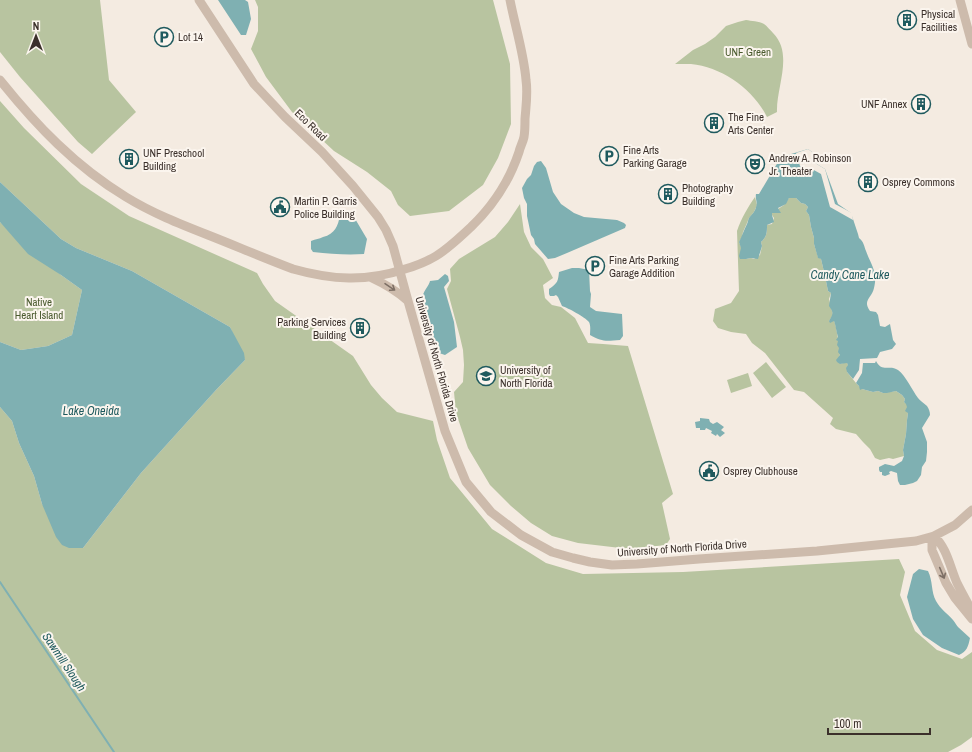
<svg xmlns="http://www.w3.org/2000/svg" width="972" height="752" font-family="'Archivo Narrow',sans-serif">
	<rect width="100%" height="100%" fill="#f4ebe1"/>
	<path fill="#b8c4a0" d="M0,0H100L109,80L136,112L92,154L78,142L20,77L0,52Z
		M255,0H493L510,64L511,124L498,158L483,185L449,211L410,216L398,205L391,191L367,172L334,151L292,112L266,77L251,49L258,31V7Z
		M746,20C751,21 759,21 764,24C767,26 770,30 773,33C794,54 776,87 777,112L767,117C753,89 722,67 691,64C686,64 680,64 675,64L693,50L705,44L715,37L726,26L738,22Z
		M0,101L24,128L81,184L129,216L257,273L263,284L275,301L353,356L371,385L382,398L397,412L433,421L437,440L450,478L492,529L546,563L583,574L683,572L899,559L905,572L900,595L915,631L937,650L962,659L972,652V737L961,745L948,752H0V407L12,421L19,443L34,476L42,504L83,548L141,473L216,390L245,360L230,327L132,271L76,248L61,239L0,182Z
		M755,197L757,205L754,212L749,218L747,223L743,232L742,237L739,242L746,259L751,258L754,259L760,255L762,246L761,242C767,237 767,232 767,225L772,224L774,218L772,215V213L780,212L778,209L784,205L789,198H796L801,203L805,204L808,207L806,211L809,215L811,227L814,238V244L818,257L821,259L825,276L828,291L831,293L829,299L833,315L829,321H834C836,325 836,329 837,333C839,343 840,354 840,364L847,362L848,365L847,372L856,383L862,389L873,392L878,391L883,393L896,391L902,395L905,399L904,402L907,404L908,413L907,420L906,434L903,450L904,456L893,459L889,458L880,460L875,458L870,449L863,442L856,434L836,429L830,424L833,418L804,392L794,390L765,353L752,343L746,334L731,332L718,328L713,321L715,309L731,303L739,291L737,231C741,219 748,207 755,197Z
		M520,204L524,232L531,247L543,259L553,278L543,285L545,298L552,305L561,307L575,318L588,343L603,344L628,346L673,494L662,503L670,539L666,545L629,549L578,543L552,536L531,523L511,506L490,485L468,448L456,413L454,392L463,382L464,365L463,350L460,337L447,289L451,281L450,269L459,259L495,237L508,222Z
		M0,222L61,275L82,290L72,335L48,346L21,350L0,342Z
		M766,362L786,387L772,398L753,373Z
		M748,373L752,386L731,393L727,380Z"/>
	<path fill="#7fb0b2" d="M218,0H245L248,2L251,19L246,35H241Z
		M808,149L812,152L815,163L825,169L838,204L851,213L858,234L859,238C864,242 864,246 866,251C871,265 878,272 874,288C872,298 862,300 870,311L876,312L878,315L880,326L885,327L890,324L893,340L896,344L892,349L880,352L877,358L860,359L859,370L853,379L847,372L846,368L848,365L847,363L840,364L837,362L836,360L840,355L838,352L839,348L837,345L838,341L836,340L838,337C836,331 836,326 834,321L830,323L829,321C833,314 834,313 829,306L831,293L828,291L825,276L821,259L818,258L814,244V238L811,227L809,215L806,211L808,207L805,204L801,203L796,198H789L786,204L778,208L781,213H772V215L774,222L767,225C767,232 767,237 761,242L762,246L758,259L751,258L746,259H740L739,256L741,248L739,242C742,236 744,230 747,224C748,222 748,220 749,218C752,214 755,212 756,207C758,203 755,199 756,194H759L781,157Z
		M541,161L546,168L553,192L561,204L574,213L584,217L617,220L624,223L626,225L625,228L567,253L555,258L548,259L535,244L534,239L531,235L527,216V204L524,198L522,188L527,179L531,175L534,166L537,162Z
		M0,182L61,239L76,248L132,271L230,327L244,353L245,360L216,390L141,473L83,548H69L62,545L56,537L42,504L34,476L19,443L12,421L0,407V342L21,350L48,346L72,335L82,290L61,275L28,254L0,222Z
		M346,214L354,217L367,239L364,254C347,255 331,254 313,252L311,249V241C316,239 319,239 323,237C335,234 338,226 340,215Z
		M572,268H579L589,270L590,291L591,294L590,307L596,311L622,314L623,336L620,340C606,341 602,342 590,335C590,331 591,326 589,322C585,317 568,308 562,306L558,297L556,295L554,296H550L549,294V289C558,283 558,281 559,272Z
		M445,274L448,276L449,281L444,287L454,322L457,347L445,355L439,353C436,349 436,344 434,338C431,328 421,305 423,295C424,290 429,286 430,281L438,280Z
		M876,361C882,373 890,364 898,370C906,376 912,390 918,398C920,401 924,403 927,406C929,409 930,412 930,415L922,428L927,442V452L926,461L922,467L921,475L917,481L913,483L905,485H900L898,481L897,473L891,471L889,472L890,474L885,476L882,475V472H880L879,470V467L885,464L894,466L902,461L904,456L903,450L906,434L907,420L908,413L905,411L907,407L906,404L904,402L905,399L902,395L896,391L887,393H883L878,391L873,392L862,389L860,390L859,386L856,383L862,373L863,363H875Z
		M700,418L709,419L710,422L713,424L717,422L724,427L721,430L725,433L720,437L717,434L716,436L711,433L712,431L706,428L705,430H700V428H696L695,422L700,421Z
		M919,569L928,571C933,581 931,592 936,601C941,610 947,613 953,620C955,622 956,625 958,627C962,631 966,634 970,638C968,647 967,651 959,655L942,648L923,635L913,619L907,597L913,574Z"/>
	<path fill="#f4ebe1" d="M808,149L812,152L815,163L825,169L835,204L852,213L853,220L830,207L821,174L812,169L807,170L800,166L796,153Z"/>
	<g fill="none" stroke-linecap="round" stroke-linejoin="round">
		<path stroke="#7fb0b2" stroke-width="2" d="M0,582L114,752"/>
		<path stroke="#cdbbac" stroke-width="9" d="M199,0L254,84L285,117L322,152L353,186L378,217L386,230L393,246L408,301L445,431L466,482L491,512L521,535L552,552L573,558L590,562L612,565L637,564L699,559L817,551L916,541L934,536L955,525L972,510
			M960,0L972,44
			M0,80C37,126 75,166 126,197C152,213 180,224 208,235C236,246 264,258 293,269C332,280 366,282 405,269C416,266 426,262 436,256C449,248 460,237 471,227C494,205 509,182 519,152C520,147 523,142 524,137C525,131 525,125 525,119C526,106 528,93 526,80C524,54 515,26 510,0
			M370,277C385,284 396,290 408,301
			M934,536L932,544V550L946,583L955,598L972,619
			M934,536C947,548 950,567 957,583C962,593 967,602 972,611"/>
	</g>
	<defs><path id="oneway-shaft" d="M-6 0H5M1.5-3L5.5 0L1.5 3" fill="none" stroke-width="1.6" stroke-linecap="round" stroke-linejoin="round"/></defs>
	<g stroke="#7d6f65">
		<use href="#oneway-shaft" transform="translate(390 287) rotate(34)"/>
		<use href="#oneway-shaft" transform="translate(942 573) rotate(67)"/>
	</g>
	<defs>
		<symbol id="building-ring" viewBox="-11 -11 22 22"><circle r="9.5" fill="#fbf5ee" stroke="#1f5a5e" stroke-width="1.5"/><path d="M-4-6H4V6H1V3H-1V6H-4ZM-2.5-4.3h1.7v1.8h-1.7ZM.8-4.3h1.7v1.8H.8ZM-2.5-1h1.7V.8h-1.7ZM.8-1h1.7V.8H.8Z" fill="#1f5a5e"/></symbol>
		<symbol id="parking-ring" viewBox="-11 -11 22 22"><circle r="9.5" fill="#fbf5ee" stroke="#1f5a5e" stroke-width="1.5"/><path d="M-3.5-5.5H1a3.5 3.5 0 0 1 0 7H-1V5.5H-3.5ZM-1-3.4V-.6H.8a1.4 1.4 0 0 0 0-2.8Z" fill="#1f5a5e"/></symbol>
		<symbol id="theatre-ring" viewBox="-11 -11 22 22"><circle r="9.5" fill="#fbf5ee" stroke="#1f5a5e" stroke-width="1.5"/><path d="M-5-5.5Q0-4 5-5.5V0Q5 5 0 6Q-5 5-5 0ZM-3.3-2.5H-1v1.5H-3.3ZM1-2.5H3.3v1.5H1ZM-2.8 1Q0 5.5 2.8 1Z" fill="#1f5a5e"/></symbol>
		<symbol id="civic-ring" viewBox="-11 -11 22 22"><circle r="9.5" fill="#fbf5ee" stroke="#1f5a5e" stroke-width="1.5"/><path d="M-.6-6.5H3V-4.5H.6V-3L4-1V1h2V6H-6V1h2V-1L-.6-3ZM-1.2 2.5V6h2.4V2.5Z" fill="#1f5a5e"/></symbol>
		<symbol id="university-ring" viewBox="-11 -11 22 22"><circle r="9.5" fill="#fbf5ee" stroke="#1f5a5e" stroke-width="1.5"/><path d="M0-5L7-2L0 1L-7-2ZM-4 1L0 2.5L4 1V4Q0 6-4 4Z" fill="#1f5a5e"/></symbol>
	</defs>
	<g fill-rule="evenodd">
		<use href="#building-ring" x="896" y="9" width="22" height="22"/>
		<use href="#parking-ring" x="153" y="26" width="22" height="22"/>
		<use href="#building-ring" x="910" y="93" width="22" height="22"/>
		<use href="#building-ring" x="703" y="112" width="22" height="22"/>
		<use href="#parking-ring" x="598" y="145" width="22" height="22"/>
		<use href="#building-ring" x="118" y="148" width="22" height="22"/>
		<use href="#theatre-ring" x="744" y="153" width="22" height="22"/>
		<use href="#building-ring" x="857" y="171" width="22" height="22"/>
		<use href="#building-ring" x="657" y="183" width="22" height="22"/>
		<use href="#civic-ring" x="269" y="196" width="22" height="22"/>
		<use href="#parking-ring" x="584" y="255" width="22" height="22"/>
		<use href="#building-ring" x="349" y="317" width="22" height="22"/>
		<use href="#university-ring" x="475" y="365" width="22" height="22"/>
		<use href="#civic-ring" x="698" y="460" width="22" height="22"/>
	</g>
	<g text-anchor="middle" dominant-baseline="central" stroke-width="4" stroke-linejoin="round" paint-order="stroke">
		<g font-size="11" fill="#3b302b" stroke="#fbf5ee" text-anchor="start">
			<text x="921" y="14">Physical<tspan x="921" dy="13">Facilities</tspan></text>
			<text x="178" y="37">Lot 14</text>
			<text x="907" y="104" text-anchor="end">UNF Annex</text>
			<text x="728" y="117">The Fine<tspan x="728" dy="13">Arts Center</tspan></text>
			<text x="623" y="150">Fine Arts<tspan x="623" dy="13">Parking Garage</tspan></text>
			<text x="143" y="153">UNF Preschool<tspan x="143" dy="13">Building</tspan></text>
			<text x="769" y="158">Andrew A. Robinson<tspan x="769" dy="13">Jr. Theater</tspan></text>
			<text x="882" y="182">Osprey Commons</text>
			<text x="682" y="188">Photography<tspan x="682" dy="13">Building</tspan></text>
			<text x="294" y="201">Martin P. Garris<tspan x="294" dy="13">Police Building</tspan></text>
			<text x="609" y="260">Fine Arts Parking<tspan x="609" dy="13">Garage Addition</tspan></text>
			<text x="346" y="322" text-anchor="end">Parking Services<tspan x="346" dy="13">Building</tspan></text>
			<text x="500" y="370">University of<tspan x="500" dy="13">North Florida</tspan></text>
			<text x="723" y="471">Osprey Clubhouse</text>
		</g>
		<g font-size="11" fill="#4a5a2e" stroke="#fbf5ee">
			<text x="748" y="52">UNF Green</text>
			<text x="39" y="302">Native<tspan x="39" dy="13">Heart Island</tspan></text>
		</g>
		<g font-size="11" fill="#3b302b" stroke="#fbf5ee">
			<text transform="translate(311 125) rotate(44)">Eco Road</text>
			<text transform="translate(437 359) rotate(74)">University of North Florida Drive</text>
			<text transform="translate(682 548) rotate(-4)">University of North Florida Drive</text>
		</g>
		<g font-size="12" font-style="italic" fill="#1f5a5e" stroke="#fbf5ee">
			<text x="850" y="275">Candy Cane Lake</text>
			<text x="91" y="411">Lake Oneida</text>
			<text transform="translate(64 662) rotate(56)">Sawmill Slough</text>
		</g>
	</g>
	<g transform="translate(36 36)" stroke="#fbf5ee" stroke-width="3" paint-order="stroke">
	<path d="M0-3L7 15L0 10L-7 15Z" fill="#3b302b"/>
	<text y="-6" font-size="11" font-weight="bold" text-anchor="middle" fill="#3b302b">N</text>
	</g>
	<path d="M828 728v6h102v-6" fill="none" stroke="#3b302b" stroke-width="2"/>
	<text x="834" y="728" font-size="12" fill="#3b302b" stroke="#fbf5ee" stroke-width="3" paint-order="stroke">100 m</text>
</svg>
